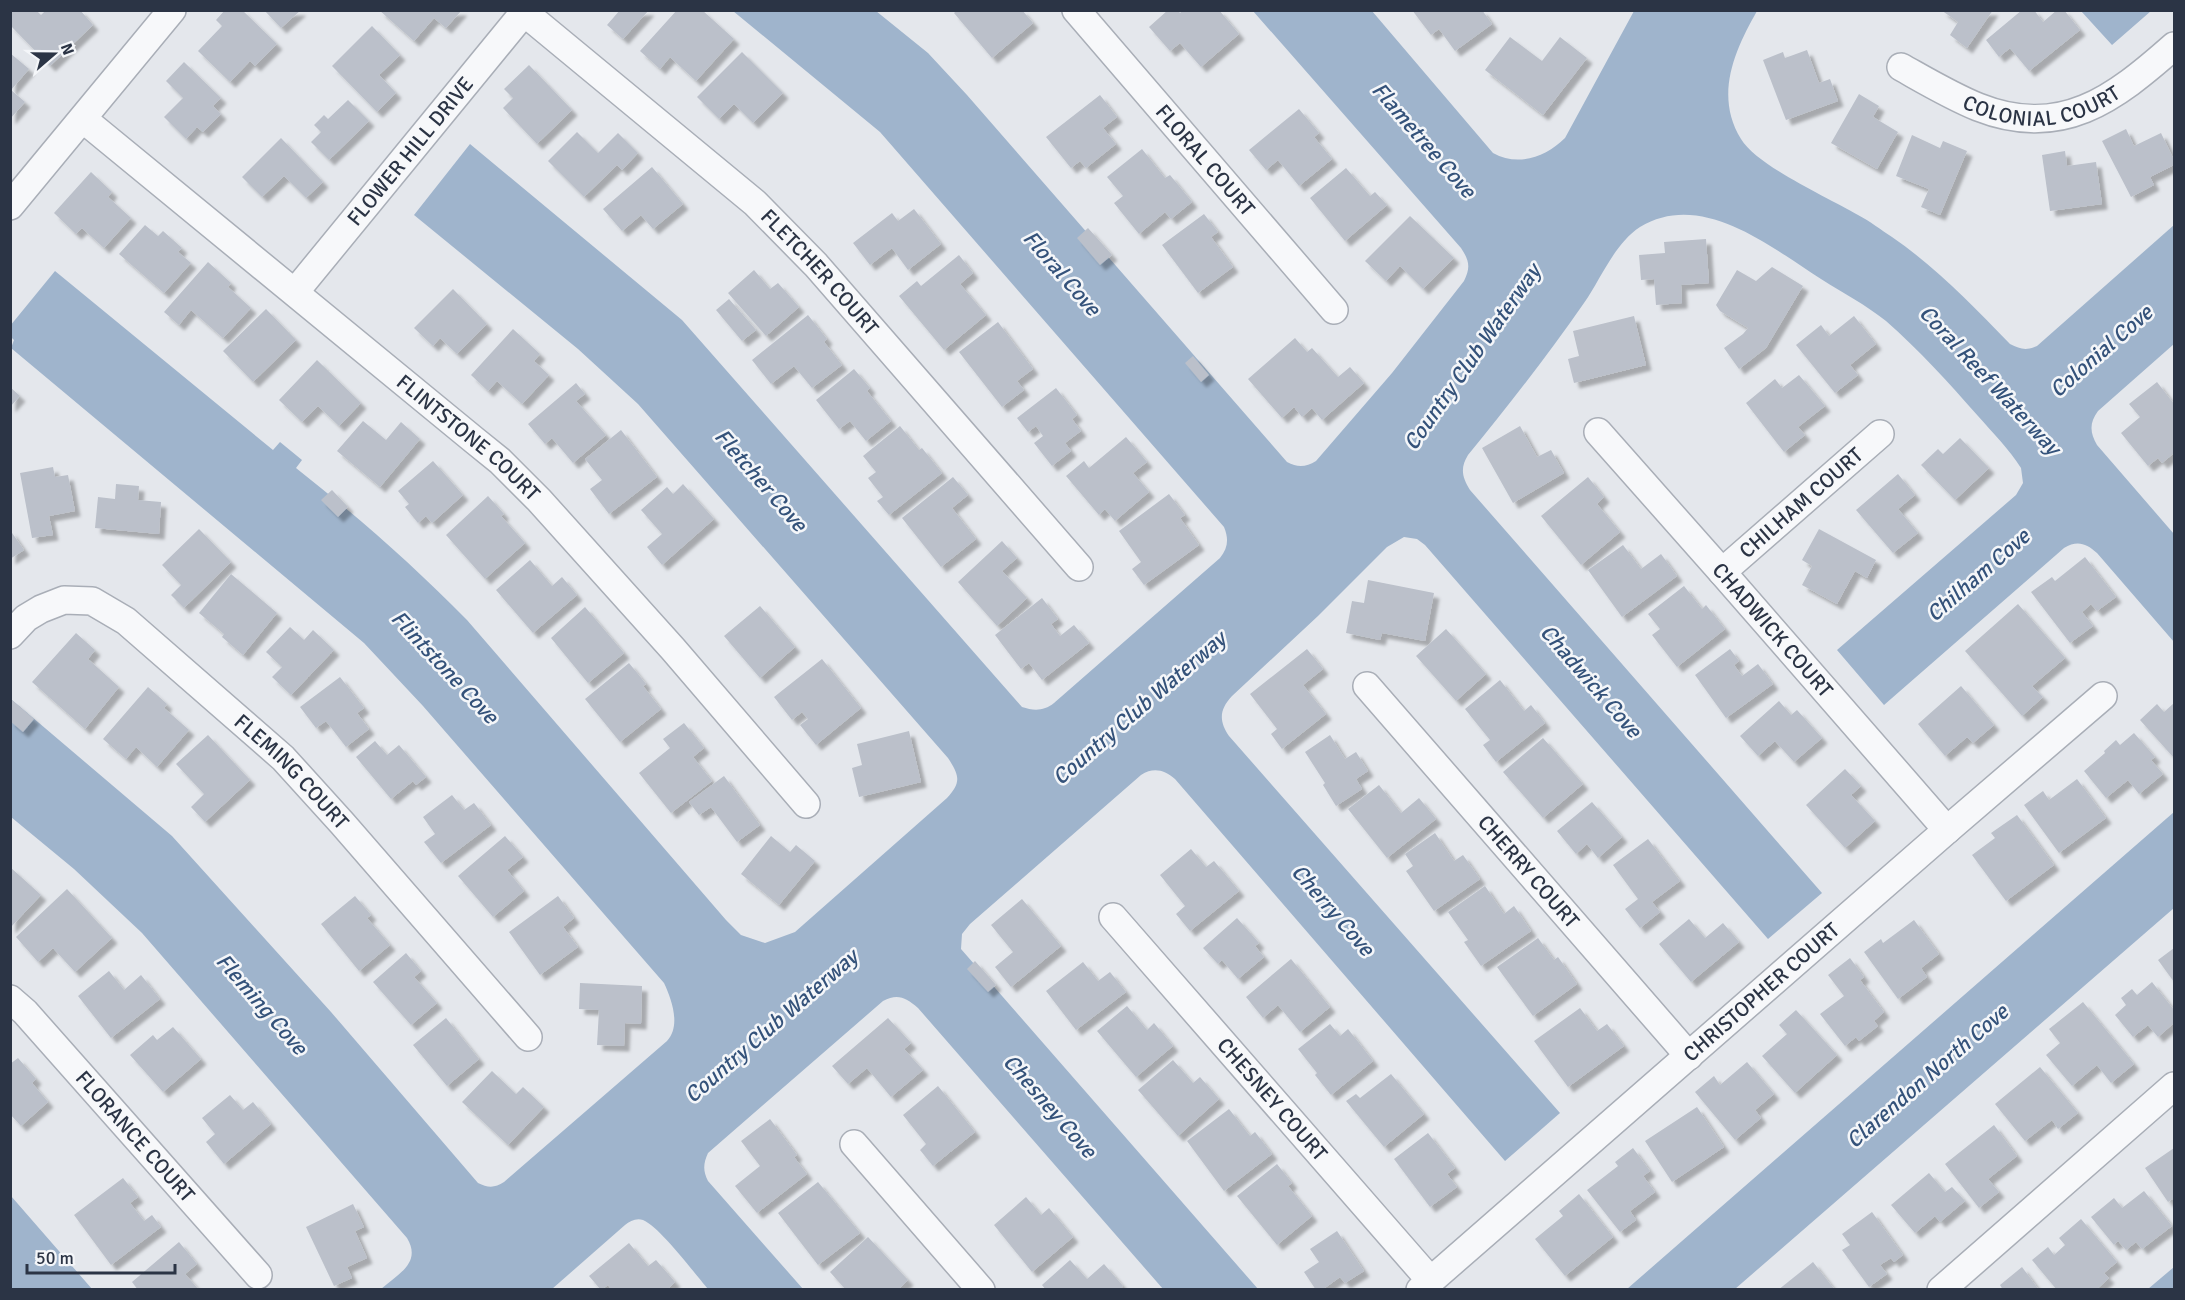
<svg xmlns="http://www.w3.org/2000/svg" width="2185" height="1300" font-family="Signika,sans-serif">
	<defs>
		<filter id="shadow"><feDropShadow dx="5.5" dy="5.5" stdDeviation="1.5" flood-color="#0004"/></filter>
	</defs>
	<rect width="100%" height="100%" fill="#e4e7ec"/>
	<path fill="#9fb4cc" d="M733,11H876L928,53L967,95L1287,462C1298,468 1306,467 1316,461L1392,373L1464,281C1471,267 1469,260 1461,248L1253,11H1372L1493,153C1518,167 1546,157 1565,138L1634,11H1757C1735,50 1714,95 1741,139C1757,166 1829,198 1858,215C1870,221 1881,230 1892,237C1937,268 1973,306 2010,344C2020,349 2026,351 2037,346L2174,225V344L2098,411C2089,423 2090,433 2097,445L2174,534V642L2097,553C2086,543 2077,540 2064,548L1884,705L1837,650L2016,495L2023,483L2021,468C2009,449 1993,433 1978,416C1949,383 1919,350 1886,321C1866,305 1843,293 1821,279C1772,248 1702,189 1640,227C1614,244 1601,279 1584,303C1547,356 1509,405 1468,455C1460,468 1462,477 1470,490L1822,893L1768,939L1425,545L1417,539L1404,537L1387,547L1318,616L1232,696C1219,710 1219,721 1229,736L1560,1113L1505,1161L1175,779C1164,770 1154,767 1141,775L970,924L962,934L961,949L1258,1289H1163L918,1008C906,998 898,993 883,1001L708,1153C703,1164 703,1171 708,1181L803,1289H708C695,1274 660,1227 643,1220C636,1218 630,1221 625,1225L552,1289H381C398,1274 422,1263 407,1238L142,933L74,869L11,817L10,702L12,700L172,836L331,1012L478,1183C488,1188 495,1188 504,1182L667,1041C681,1026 672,1000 664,983L423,706L364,643L11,348L14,340L11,337L10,326L55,271L273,450L280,442L302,460L296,468C357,516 413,565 467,620L726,920L741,935L765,943L795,932L947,798C962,782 959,775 948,758L638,404L578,349L414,215L470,144L682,320L1022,707C1034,711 1044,711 1054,703L1220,558C1228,548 1229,539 1224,527L880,132Z
		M2081,11H2151L2112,45Z
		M2174,812V908L1735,1289H1627Z
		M11,1196L92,1289H11Z
		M2174,1267V1289H2148Z"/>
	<path fill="#bbc0ca" filter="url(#shadow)" d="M10,10H36L41,15L46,10H80L93,25L50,66L10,25Z
		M225,10H242L277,44L255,66L250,61L230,82L198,51L222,26L216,20Z
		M264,10H301L281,28Z
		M379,10H462L446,28L434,18L414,41Z
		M620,10H649L623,39L607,25Z
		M677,10H702L734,39L696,81L670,57L660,69L640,51Z
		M957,10H1022L1033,23L992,58L954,13Z
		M1168,10H1178L1180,13L1183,10H1219L1239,34L1201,67L1180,43L1170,51L1149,27Z
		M1412,10H1482L1492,24L1455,51L1439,29L1431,35Z
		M1941,10H1993L1967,48L1950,35L1958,22Z
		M2022,10H2034L2043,22L2057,10H2064L2080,30L2029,71L2010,48L1999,57L1986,40Z
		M372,26L400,55L379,75L396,93L377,112L332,66Z
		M1510,37L1542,61L1560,37L1587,58L1543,115L1485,70Z
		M1807,50L1819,83L1830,79L1838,101L1786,120L1763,60L1783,52L1785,58Z
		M742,52L783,93L753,123L734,104L719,119L697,97Z
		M10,53L29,69L11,90L25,102L10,119Z
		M184,62L221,98L213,106L221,114L203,132L197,127L186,139L164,117L183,98L166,81Z
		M529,65L572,110L537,144L503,108L513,98L504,89Z
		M1859,94L1879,106L1873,117L1898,132L1877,169L1831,143Z
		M1100,95L1117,117L1103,128L1116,144L1086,168L1080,161L1071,168L1046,137Z
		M348,100L369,121L329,160L311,142L321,132L314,125L324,115L328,119Z
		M1299,109L1319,133L1314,137L1332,159L1299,186L1278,160L1266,170L1249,150Z
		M2126,129L2134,146L2161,133L2174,160V165L2150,177L2154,185L2131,197L2102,141Z
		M577,132L598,153L618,133L638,153L622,170L617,165L584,197L548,161Z
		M1912,135L1940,148L1943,141L1967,151L1940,215L1921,207L1929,189L1896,176Z
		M281,138L323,182L306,198L284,176L262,197L242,177Z
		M1142,149L1165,178L1170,175L1192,202L1171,219L1165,212L1139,234L1114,203L1123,196L1107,177Z
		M2065,151L2067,166L2096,162L2102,204L2050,211L2042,155Z
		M652,167L683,204L653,229L641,215L622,231L603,209Z
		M1346,168L1370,196L1375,192L1387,205L1345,241L1310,198Z
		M91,172L112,192L108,197L131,218L104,248L82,228L76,234L54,213Z
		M914,209L941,244L908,270L892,248L870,265L853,243L892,213L898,221Z
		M1204,214L1218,232L1211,237L1233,267L1198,293L1162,245Z
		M1410,216L1454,258L1423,289L1400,266L1386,281L1365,261Z
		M145,225L158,236L163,231L182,248L178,252L191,263L164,293L119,254Z
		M1088,228L1112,255L1100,265L1077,238Z
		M1706,239L1709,283L1681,285L1682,303L1656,305L1654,279L1641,280L1639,255L1665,253L1664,242Z
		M959,255L973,273L960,284L986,315L944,350L899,296L917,281L921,286Z
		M208,262L231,283L228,287L251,308L223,338L191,310L179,325L164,312Z
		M1772,267L1803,286L1766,348L1739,369L1724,348L1743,334L1748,328L1720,311L1716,305L1737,270L1756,281Z
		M754,270L770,289L778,283L799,307L766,336L728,293Z
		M453,289L487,324L457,354L440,338L433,346L414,328Z
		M729,299L756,330L742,341L716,310Z
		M266,309L296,340L253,382L223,351Z
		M808,315L827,339L824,342L842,365L812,388L794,366L771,384L752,360Z
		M1634,316L1646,365L1574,383L1568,359L1579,356L1573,331Z
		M1854,316L1876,344L1850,365L1858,375L1835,393L1796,345L1821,325L1829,336Z
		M998,322L1033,369L1017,381L1024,390L1002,407L959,352Z
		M513,329L540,354L534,361L549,375L522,404L497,381L488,391L471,375Z
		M1295,338L1307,352L1312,348L1338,377L1350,367L1364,383L1322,420L1312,408L1302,417L1294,407L1282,418L1248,379Z
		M1193,356L1209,375L1201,382L1185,363Z
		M317,360L361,403L339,426L318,406L302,422L279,400Z
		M854,369L870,388L867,391L891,421L866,441L850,421L839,429L816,400Z
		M1799,375L1825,406L1798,427L1805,435L1784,452L1746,403L1775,379L1782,388Z
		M2157,382L2174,404V453L2162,463L2158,458L2148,466L2121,433L2140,417L2129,404Z
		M576,383L585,394L576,401L606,435L573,463L552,438L545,444L528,424Z
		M10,387L20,396L10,407Z
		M1056,388L1077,415L1072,419L1081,431L1065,443L1071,451L1052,466L1034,443L1043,436L1036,426L1028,432L1017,418Z
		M363,421L386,440L401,422L420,439L380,487L337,451Z
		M900,426L919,450L922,448L942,473L889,515L877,501L883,497L868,478L876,472L863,456Z
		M1520,426L1537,457L1551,450L1564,473L1513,503L1482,448Z
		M621,430L657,477L609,514L590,489L602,480L585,459Z
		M1126,437L1147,462L1133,473L1149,492L1115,521L1105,509L1099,515L1066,476L1084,461L1089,468Z
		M1960,438L1989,468L1955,500L1921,465L1938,449L1943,454Z
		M433,461L463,495L432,523L426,516L418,523L405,507L409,504L398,491Z
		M53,467L55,477L68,475L75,511L49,516L53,535L32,538L20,473Z
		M1898,474L1915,495L1898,509L1918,533L1893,553L1856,510Z
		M953,477L968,495L952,508L976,539L941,567L902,518Z
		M1588,477L1604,497L1597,504L1620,532L1581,565L1541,516Z
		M116,484L139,486L138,500L161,502L159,534L95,528L98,497L115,499Z
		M683,484L714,519L662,565L647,547L662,534L641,510L667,487L673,494Z
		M332,490L348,507L338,517L321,500Z
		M1169,494L1185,515L1180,518L1199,545L1144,585L1132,569L1141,562L1119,531Z
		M488,496L504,514L501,516L525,543L485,579L446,535Z
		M199,529L231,562L184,608L171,595L181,585L162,565Z
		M1819,529L1876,560L1867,578L1855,571L1837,604L1802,585L1812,566L1802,560Z
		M10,530L24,550L10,559Z
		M1002,541L1017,558L1002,571L1027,598L997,626L958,582Z
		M1623,545L1641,569L1661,554L1677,576L1622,617L1588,570Z
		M2085,557L2116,597L2097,611L2091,604L2082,612L2093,626L2070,643L2031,592L2052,577L2055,581Z
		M530,560L552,586L562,577L577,595L533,633L496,590Z
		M231,574L277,613L243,655L222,637L224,634L199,613Z
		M1368,580L1434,593L1425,641L1382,633L1380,640L1346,633L1352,601L1364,603Z
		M1684,586L1702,609L1706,605L1725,629L1677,667L1652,635L1660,629L1648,614Z
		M1042,598L1058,619L1051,624L1060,636L1074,625L1089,643L1042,680L1029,663L1021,669L995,635Z
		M2018,604L2065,658L2032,686L2043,697L2022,716L1965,651Z
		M760,606L795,647L760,678L724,636Z
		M585,607L624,653L588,683L551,638Z
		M290,627L304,640L313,630L334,650L291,695L272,677L282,667L266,652Z
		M1446,629L1486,674L1456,701L1416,656Z
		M76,633L95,650L88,659L119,687L85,729L32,682Z
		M1307,649L1323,669L1303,685L1326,714L1282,749L1271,734L1277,729L1250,694Z
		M1730,649L1739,661L1734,665L1742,676L1758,664L1773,684L1726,718L1695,675Z
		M822,659L861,708L816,745L800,725L808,719L802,712L792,720L774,697Z
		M629,663L646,684L643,686L661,709L620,742L585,699Z
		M340,677L364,708L357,713L369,729L346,747L326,721L316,728L300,707Z
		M1500,680L1524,711L1531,705L1545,723L1496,762L1483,745L1490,740L1465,709Z
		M1961,686L1994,725L1973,743L1967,737L1945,756L1918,724Z
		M148,687L167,704L164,708L189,730L157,767L136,747L126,759L103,739Z
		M12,700L34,719L23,732L10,721Z
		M1779,701L1791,715L1797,710L1822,738L1794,762L1775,741L1758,756L1740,736Z
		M2174,703V758L2140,720L2157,704L2164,712Z
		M684,723L704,748L693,757L712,781L671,813L639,773L670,748L663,739Z
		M909,731L921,782L859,797L852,768L862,765L857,744Z
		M2134,733L2155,757L2151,760L2163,774L2139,794L2128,780L2106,798L2084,771L2105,753L2104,751L2116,740L2120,745Z
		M208,735L250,780L205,822L191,807L204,794L176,764Z
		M1330,735L1345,759L1356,752L1368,771L1356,779L1362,789L1336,806L1323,785L1325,783L1305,752Z
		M1543,738L1583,784L1543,818L1503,772Z
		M375,741L387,755L399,745L426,777L416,785L413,781L391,799L356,757Z
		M1845,769L1861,786L1851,795L1875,821L1845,848L1806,805Z
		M724,776L760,825L737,842L711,807L699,815L689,802Z
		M2077,779L2106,818L2059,853L2024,805L2043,791L2049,800Z
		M1379,785L1401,813L1419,798L1436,819L1387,858L1348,809Z
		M452,795L464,810L474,803L491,825L441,863L424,842L435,834L423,817Z
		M1592,802L1622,837L1598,858L1587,844L1576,854L1557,831Z
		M2017,815L2054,865L2006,901L1972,855L1995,838L1991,833Z
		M1435,833L1454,861L1463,855L1480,879L1434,911L1406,871L1413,866L1405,854Z
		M505,836L523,857L507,870L524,891L493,917L458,876Z
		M771,836L790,852L796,845L815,861L779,905L741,874Z
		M1648,839L1680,881L1652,902L1660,912L1640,928L1625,909L1638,899L1613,865Z
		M1191,849L1206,867L1214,861L1239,891L1190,931L1176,914L1185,906L1160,875Z
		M10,867L41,895L10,928Z
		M1485,886L1504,914L1514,906L1531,931L1481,966L1464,942L1468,940L1448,912Z
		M67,889L112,938L75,972L53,948L38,962L16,937Z
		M355,896L371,915L367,918L390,945L359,971L321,924Z
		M558,896L574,918L563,927L578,947L540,975L509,932Z
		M1022,899L1061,946L1011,987L995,967L1013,952L991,925Z
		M1237,918L1259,943L1255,946L1264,957L1238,979L1222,960L1218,964L1203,948Z
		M1689,919L1705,938L1723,923L1739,942L1691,982L1659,944Z
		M1914,920L1939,954L1921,968L1927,977L1898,999L1864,952L1881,939L1883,943Z
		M1538,938L1554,960L1558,957L1577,984L1533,1016L1497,967Z
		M2174,948V982L2158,960Z
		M406,953L421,971L414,977L437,1003L411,1025L373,982Z
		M1850,958L1864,977L1860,980L1884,1012L1874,1021L1878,1026L1859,1041L1856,1037L1845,1046L1820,1014L1844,996L1828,975Z
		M1291,959L1330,1007L1300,1032L1278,1005L1263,1018L1246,997Z
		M975,961L996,985L988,992L967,969Z
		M1083,962L1098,981L1110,972L1126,992L1076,1030L1046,991Z
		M109,971L124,990L141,975L160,999L111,1038L78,996Z
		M2152,982L2174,1010V1023L2158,1037L2148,1025L2133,1037L2115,1015L2126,1005L2121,998L2132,989L2137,995Z
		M580,983L642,986L641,1024L625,1023L624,1046L597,1045L599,1010L579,1009Z
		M2083,1002L2134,1064L2111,1083L2097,1065L2072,1086L2046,1055L2060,1043L2049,1029Z
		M1127,1006L1147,1030L1154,1023L1173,1046L1136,1077L1097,1031Z
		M1580,1008L1597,1031L1607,1024L1624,1046L1568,1087L1534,1041Z
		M1796,1010L1837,1055L1795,1093L1762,1056L1787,1034L1779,1025Z
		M446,1018L479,1059L447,1086L413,1045Z
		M888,1018L911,1043L904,1049L923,1070L891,1097L867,1068L848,1084L832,1066Z
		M1330,1024L1340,1036L1348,1029L1373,1061L1331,1095L1315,1075L1317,1073L1298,1049Z
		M173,1027L201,1059L163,1092L130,1055L153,1035L157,1040Z
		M18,1058L36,1079L32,1083L48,1102L21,1126L10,1114V1064Z
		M1173,1060L1193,1083L1200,1077L1219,1099L1178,1136L1138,1090Z
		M1747,1062L1774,1094L1755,1110L1761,1118L1735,1140L1695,1092L1714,1076L1720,1085Z
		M2040,1067L2078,1113L2058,1129L2052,1120L2025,1141L1995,1104Z
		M492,1071L516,1094L523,1087L544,1107L508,1145L462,1102Z
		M1391,1074L1424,1114L1384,1147L1346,1101L1356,1094L1360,1098Z
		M938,1086L975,1132L933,1166L920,1150L926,1144L903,1115Z
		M230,1095L243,1110L253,1102L271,1124L224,1164L206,1142L215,1134L202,1118Z
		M1697,1107L1724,1147L1672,1182L1645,1141Z
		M1229,1109L1250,1136L1255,1132L1272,1154L1224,1191L1187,1141Z
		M770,1119L797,1155L794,1157L807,1174L757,1213L735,1186L760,1166L741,1141Z
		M1994,1125L2017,1156L1988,1179L1999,1192L1979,1208L1945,1164Z
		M1428,1133L1455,1168L1447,1174L1457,1187L1430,1207L1394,1159Z
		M1633,1148L1650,1171L1643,1176L1655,1192L1630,1211L1636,1220L1620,1232L1587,1190L1618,1166L1615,1162Z
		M2174,1148V1198L2168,1202L2145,1168Z
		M1277,1164L1292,1183L1288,1186L1312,1216L1277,1245L1237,1196Z
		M1929,1173L1945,1192L1952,1187L1965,1201L1940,1222L1935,1216L1915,1233L1891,1205Z
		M123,1178L138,1197L130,1203L144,1221L152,1215L161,1227L111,1265L74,1215Z
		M818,1182L860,1233L818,1265L778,1213Z
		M2144,1191L2172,1226L2142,1249L2136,1242L2126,1250L2118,1241L2114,1245L2091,1217L2114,1198L2122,1208Z
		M1579,1194L1613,1237L1565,1276L1535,1239L1563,1216L1559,1211Z
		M1026,1197L1041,1215L1049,1208L1073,1237L1032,1272L994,1225Z
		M353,1204L364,1227L355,1231L367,1258L347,1267L352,1278L334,1286L306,1227Z
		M1872,1212L1903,1255L1894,1262L1891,1258L1880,1265L1887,1274L1869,1287L1842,1250L1850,1245L1842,1234Z
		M2081,1219L2117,1262L2104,1273L2109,1278L2096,1290H2057L2032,1260L2048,1247L2054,1255L2065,1245L2059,1238Z
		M1337,1231L1364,1271L1345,1283L1340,1277L1322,1290H1316L1304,1272L1319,1262L1310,1249Z
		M868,1237L908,1280L898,1290H846L830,1272Z
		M179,1242L197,1264L185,1274L199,1290H138L132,1282Z
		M629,1243L648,1266L656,1260L675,1282L667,1290H612L608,1285L601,1290L589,1276Z
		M1070,1260L1087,1279L1104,1264L1123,1286L1120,1290H1046L1042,1285Z
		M1813,1262L1835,1290H1778Z
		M2022,1267L2039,1290H2003L2000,1285Z"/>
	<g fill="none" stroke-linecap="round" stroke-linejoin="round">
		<defs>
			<g id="minor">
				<path id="s1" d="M1076,10L1334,310"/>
				<path id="s2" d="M525,13L755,203L816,265L1079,567"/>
				<path id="s3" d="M1901,67C1926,81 1951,96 1978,107C2061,140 2114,99 2174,46"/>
				<path id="s4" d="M83,119L474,440L500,461L539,500L673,649L806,804"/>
				<path d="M10,206L172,10"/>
				<path id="s5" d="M295,292L526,10"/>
				<path id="s6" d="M1598,432L1722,572L1947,830"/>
				<path id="s7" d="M1722,572L1880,434"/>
				<path id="s8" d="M10,635L26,618L41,609L64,600L92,601L126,621L283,758L342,823L528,1037"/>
				<path id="s9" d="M1367,686L1689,1056"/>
				<path id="s10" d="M1113,917L1430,1280"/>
				<path id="s11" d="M10,999L25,1012L258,1275"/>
				<path d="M854,1144L981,1290"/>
				<path id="s12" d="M1420,1290L1947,830L2103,696"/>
				<path d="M1941,1290L2174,1086"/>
			</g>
		</defs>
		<use href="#minor" stroke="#a9aeb7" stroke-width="30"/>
		<use href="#minor" stroke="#f7f8fa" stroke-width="27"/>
	</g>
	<g text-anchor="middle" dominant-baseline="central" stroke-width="5" stroke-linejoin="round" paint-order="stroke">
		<g font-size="21" fill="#2b3445" stroke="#f4f6f9">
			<text stroke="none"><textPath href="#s3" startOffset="153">COLONIAL COURT</textPath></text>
			<text stroke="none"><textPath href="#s5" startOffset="182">FLOWER HILL DRIVE</textPath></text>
			<text stroke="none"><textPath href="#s1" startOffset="198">FLORAL COURT</textPath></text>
			<text stroke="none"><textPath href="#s2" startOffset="393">FLETCHER COURT</textPath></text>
			<text stroke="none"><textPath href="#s4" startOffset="500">FLINTSTONE COURT</textPath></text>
			<text stroke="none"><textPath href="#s7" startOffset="105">CHILHAM COURT</textPath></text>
			<text stroke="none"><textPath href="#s6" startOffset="264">CHADWICK COURT</textPath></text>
			<text stroke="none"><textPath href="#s8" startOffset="357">FLEMING COURT</textPath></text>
			<text stroke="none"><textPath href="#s9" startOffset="246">CHERRY COURT</textPath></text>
			<text stroke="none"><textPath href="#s12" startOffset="453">CHRISTOPHER COURT</textPath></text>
			<text stroke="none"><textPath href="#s10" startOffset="242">CHESNEY COURT</textPath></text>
			<text stroke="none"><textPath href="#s11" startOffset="186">FLORANCE COURT</textPath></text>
		</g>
		<g font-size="22" font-style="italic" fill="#34527a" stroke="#f4f6f9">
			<text transform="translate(1424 140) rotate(49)">Flametree Cove</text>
			<text transform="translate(1062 273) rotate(49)">Floral Cove</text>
			<text transform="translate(2101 351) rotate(-41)">Colonial Cove</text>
			<text transform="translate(1472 357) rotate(-55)">Country Club Waterway</text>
			<text transform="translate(1990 380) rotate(47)">Coral Reef Waterway</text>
			<text transform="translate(761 480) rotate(49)">Fletcher Cove</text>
			<text transform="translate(1978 575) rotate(-41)">Chilham Cove</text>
			<text transform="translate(445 667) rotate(47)">Flintstone Cove</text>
			<text transform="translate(1591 681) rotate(49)">Chadwick Cove</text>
			<text transform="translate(1139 708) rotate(-41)">Country Club Waterway</text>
			<text transform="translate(1333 910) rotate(49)">Cherry Cove</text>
			<text transform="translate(262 1004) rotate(49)">Fleming Cove</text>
			<text transform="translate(771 1026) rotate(-41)">Country Club Waterway</text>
			<text transform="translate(1927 1076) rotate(-41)">Clarendon North Cove</text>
			<text transform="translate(1050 1106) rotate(49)">Chesney Cove</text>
		</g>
	</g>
	<rect width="2185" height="1300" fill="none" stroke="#2b3445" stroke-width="24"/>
	<g transform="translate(54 54) rotate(70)" stroke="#f4f6f9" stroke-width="4.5" paint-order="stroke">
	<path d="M0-4.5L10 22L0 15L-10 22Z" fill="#2b3445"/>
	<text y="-9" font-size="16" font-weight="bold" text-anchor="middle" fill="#2b3445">N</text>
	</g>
	<path d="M27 1264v9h148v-9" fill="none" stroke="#2b3445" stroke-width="3"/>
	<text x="36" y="1264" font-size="18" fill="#2b3445" stroke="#f4f6f9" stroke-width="4.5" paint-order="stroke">50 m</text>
</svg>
